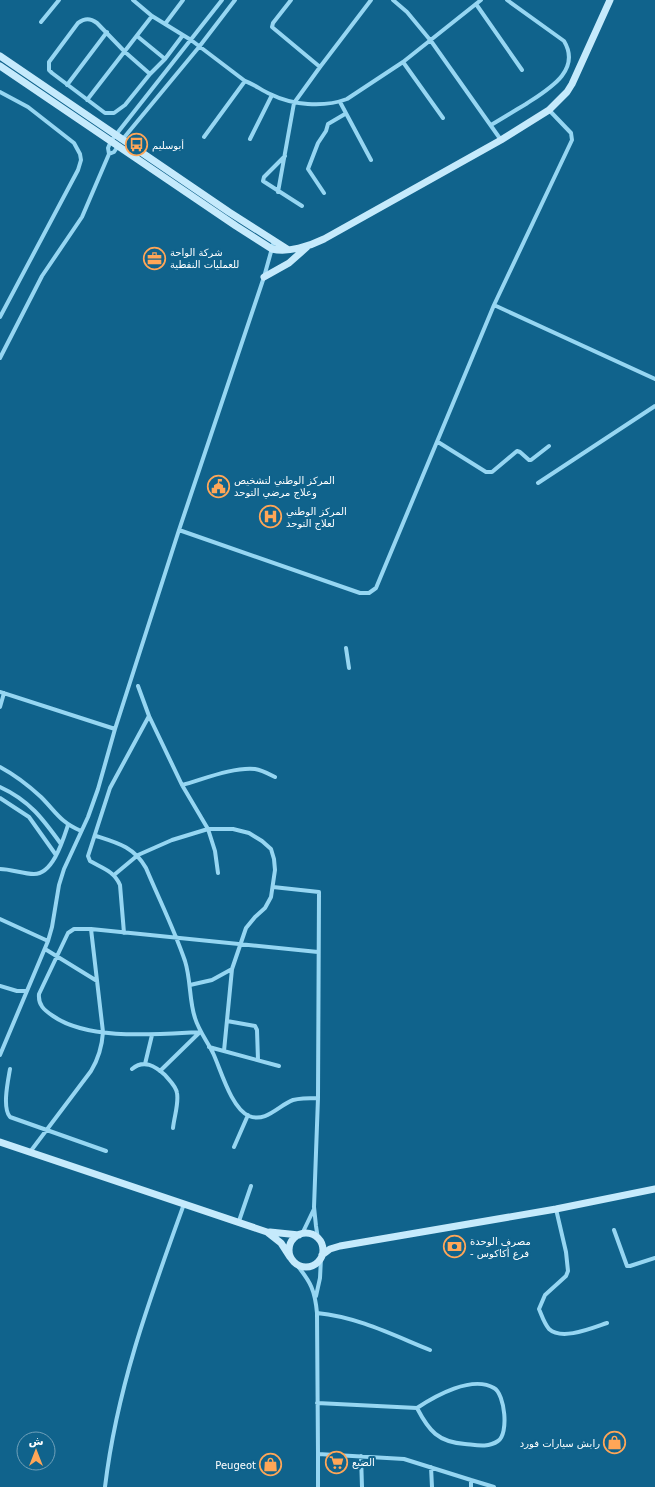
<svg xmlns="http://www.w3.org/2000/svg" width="655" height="1487" font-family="'DejaVu Sans',Vazirmatn,sans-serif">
	<rect width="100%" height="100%" fill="#10638c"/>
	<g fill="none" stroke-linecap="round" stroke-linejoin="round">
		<path stroke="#96d6f2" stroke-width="4" d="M133,0L152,16L191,40L245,81C254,84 261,90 270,94C292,105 323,108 347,99L403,62L481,0
			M291,0L273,23L272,27L320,67
			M393,0L407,12L431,41L501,140
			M476,4L522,70
			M41,22L59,0
			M165,24L183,0
			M137,36L165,59
			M403,62L443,118
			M150,74L125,52L97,23C90,18 85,18 78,23L49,62V70L52,73L105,113H114L125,105L150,74L165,59L183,35
			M67,85L107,32
			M0,92L28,107L74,143L80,154L81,160L78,170L0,317
			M87,100L152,16
			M340,102L371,160
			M491,125C503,118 514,111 526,104C547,90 582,71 564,41L507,0
			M204,137L245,81
			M250,139L272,95
			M122,140L199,47L235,0
			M109,154L114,152L118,146
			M285,156L264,177L263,181L302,206
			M278,192L294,103L320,67L371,0
			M324,193L308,169L318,143L326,131L328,124L345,114
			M494,305L655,379
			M0,358L42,276L82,217L109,154L108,148L111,141L222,0
			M438,442L486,472H492L517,451L520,452L529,460H531L549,446
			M538,483L655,406
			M179,530L360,593H369L376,588L494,305L572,140L571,133L549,110
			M346,648L349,668
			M138,686L149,716L182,785L208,829L215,851L218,873
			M0,692L115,729
			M0,707L4,693
			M0,767C15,775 28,785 41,797C56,812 60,822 81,831
			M182,785C204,779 233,767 255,769C262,770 269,774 275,777
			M0,787C29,800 43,819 61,844
			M0,798L29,817L56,855
			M96,836C118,843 134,847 146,868C159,899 174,929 185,961C191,980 189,1000 195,1018C199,1031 207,1041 213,1053C221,1070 231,1108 249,1116C266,1123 279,1105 293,1100C301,1098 309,1098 318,1098
			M0,869C11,869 23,874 34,874C53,874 63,840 68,825
			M114,875L138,855L172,840L208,829H233L249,833L262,841L271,849L274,859L275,870L271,897L265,908L255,917L246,928L232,969L224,1051
			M273,887L319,892L318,1098L314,1207L316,1226L318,1239
			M0,919L48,941
			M124,933L120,885C114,871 102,868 90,861L88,856L110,788L149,716
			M45,949L97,981
			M190,985L212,980L232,969
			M0,986L17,991H26
			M227,1021L255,1026L257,1030L258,1060
			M201,1032C158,1034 89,1041 53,1016C44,1010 38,1005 39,994L68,933L74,929H91L318,952
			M209,1047L279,1066
			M0,1055L48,941L52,927L59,885L64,869L88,817L98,789L115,729L179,530L264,277L274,241
			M145,1064L152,1035
			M10,1069C8,1081 2,1108 10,1117L106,1151
			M132,1069C144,1059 155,1066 165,1075C170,1081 176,1086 177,1093C179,1104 174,1117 173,1128
			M160,1071L200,1032
			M234,1147L248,1115
			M30,1152L91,1071C99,1058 102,1047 103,1032L91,929
			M556,1209L566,1252L568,1271L566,1276L545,1295L539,1309C542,1316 544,1323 549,1329C562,1341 592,1328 607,1323
			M239,1221L251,1186
			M614,1230L627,1266H630L655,1258
			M302,1234L314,1209
			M296,1264C311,1282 315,1291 317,1313L318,1454L404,1459L471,1480V1487
			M316,1296L320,1278L321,1258
			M317,1313C358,1317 393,1335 430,1350
			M317,1403L417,1408C435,1396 472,1375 494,1388C505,1394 509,1434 498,1441C488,1448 476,1445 465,1444C438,1442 429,1431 417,1408
			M318,1454V1487
			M361,1456L362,1487
			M431,1467L432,1487
			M471,1480L494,1487
			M105,1487C117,1387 150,1298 184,1204"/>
		<path stroke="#c5eafc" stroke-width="7" d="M0,56L229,212L287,249
			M0,66L236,226L272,249C288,253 310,246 324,239L501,140L549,110L567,92L572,84L610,0
			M264,277L289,263L307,247
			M0,1142L267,1232L281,1243L290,1257
			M270,1232L299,1235
			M289 1250a17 17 0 1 1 34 0a17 17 0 1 1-34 0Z
			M322,1255L330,1249L340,1246L556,1209L655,1189"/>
	</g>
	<defs>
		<symbol id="bus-ring" viewBox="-11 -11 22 22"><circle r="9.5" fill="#10638c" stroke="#ffa657" stroke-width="1.5"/><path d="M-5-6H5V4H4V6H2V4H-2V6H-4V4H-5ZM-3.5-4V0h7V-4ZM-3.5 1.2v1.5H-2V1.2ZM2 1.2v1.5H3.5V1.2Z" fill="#ffa657"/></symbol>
		<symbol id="office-ring" viewBox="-11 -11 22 22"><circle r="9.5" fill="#10638c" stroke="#ffa657" stroke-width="1.5"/><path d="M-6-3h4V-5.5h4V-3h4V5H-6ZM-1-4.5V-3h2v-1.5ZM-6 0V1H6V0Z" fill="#ffa657"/></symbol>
		<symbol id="civic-ring" viewBox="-11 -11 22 22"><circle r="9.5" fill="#10638c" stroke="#ffa657" stroke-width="1.5"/><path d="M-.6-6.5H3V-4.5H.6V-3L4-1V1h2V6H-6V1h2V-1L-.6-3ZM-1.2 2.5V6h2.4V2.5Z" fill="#ffa657"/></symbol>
		<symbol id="hospital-ring" viewBox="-11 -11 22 22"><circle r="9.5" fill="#10638c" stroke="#ffa657" stroke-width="1.5"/><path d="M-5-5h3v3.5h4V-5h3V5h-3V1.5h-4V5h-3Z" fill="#ffa657"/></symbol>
		<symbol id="bank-ring" viewBox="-11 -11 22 22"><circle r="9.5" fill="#10638c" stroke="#ffa657" stroke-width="1.5"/><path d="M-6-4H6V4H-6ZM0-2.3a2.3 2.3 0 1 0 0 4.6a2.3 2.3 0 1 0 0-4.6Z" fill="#ffa657"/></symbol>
		<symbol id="shop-ring" viewBox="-11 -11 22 22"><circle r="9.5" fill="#10638c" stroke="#ffa657" stroke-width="1.5"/><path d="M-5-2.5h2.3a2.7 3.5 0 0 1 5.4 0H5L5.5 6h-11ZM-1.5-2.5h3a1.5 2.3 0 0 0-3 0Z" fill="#ffa657"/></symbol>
		<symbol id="supermarket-ring" viewBox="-11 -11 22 22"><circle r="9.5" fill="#10638c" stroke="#ffa657" stroke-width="1.5"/><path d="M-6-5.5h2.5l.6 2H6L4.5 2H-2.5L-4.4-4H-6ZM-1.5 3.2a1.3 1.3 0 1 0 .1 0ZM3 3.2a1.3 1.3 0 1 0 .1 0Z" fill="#ffa657"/></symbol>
	</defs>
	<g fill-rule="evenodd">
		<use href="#bus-ring" x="124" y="132" width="25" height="25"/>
		<use href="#office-ring" x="142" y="246" width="25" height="25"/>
		<use href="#civic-ring" x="206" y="474" width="25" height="25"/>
		<use href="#hospital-ring" x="258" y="504" width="25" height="25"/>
		<use href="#bank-ring" x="442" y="1234" width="25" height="25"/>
		<use href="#shop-ring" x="602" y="1430" width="25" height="25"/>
		<use href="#supermarket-ring" x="324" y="1450" width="25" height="25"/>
		<use href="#shop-ring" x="258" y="1452" width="25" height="25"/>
	</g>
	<g text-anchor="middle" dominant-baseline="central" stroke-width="4" stroke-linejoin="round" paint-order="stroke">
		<g font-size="10" fill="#fff" stroke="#10638c" text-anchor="start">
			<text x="152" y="145">أبوسليم</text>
			<text x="170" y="252">شركة الواحة<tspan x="170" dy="12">للعمليات النفطية</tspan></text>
			<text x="234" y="480">المركز الوطني لتشخيص<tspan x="234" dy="12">وعلاج مرضي التوحد</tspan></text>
			<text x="286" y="511">المركز الوطني<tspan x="286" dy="12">لعلاج التوحد</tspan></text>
			<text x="470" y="1241">مصرف الوحدة<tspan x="470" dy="12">- فرع أكاكوس</tspan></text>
			<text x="600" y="1443" text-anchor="end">رابش سيارات فورد</text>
			<text x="352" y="1462">الضبع</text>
			<text x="256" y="1465" text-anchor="end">Peugeot</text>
		</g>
	</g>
	<g transform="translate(36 1451)"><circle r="19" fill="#10638c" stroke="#70a1ba"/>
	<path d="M0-3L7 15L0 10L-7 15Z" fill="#ffa657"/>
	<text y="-6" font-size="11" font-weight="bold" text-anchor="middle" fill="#ffffff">ش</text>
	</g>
</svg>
